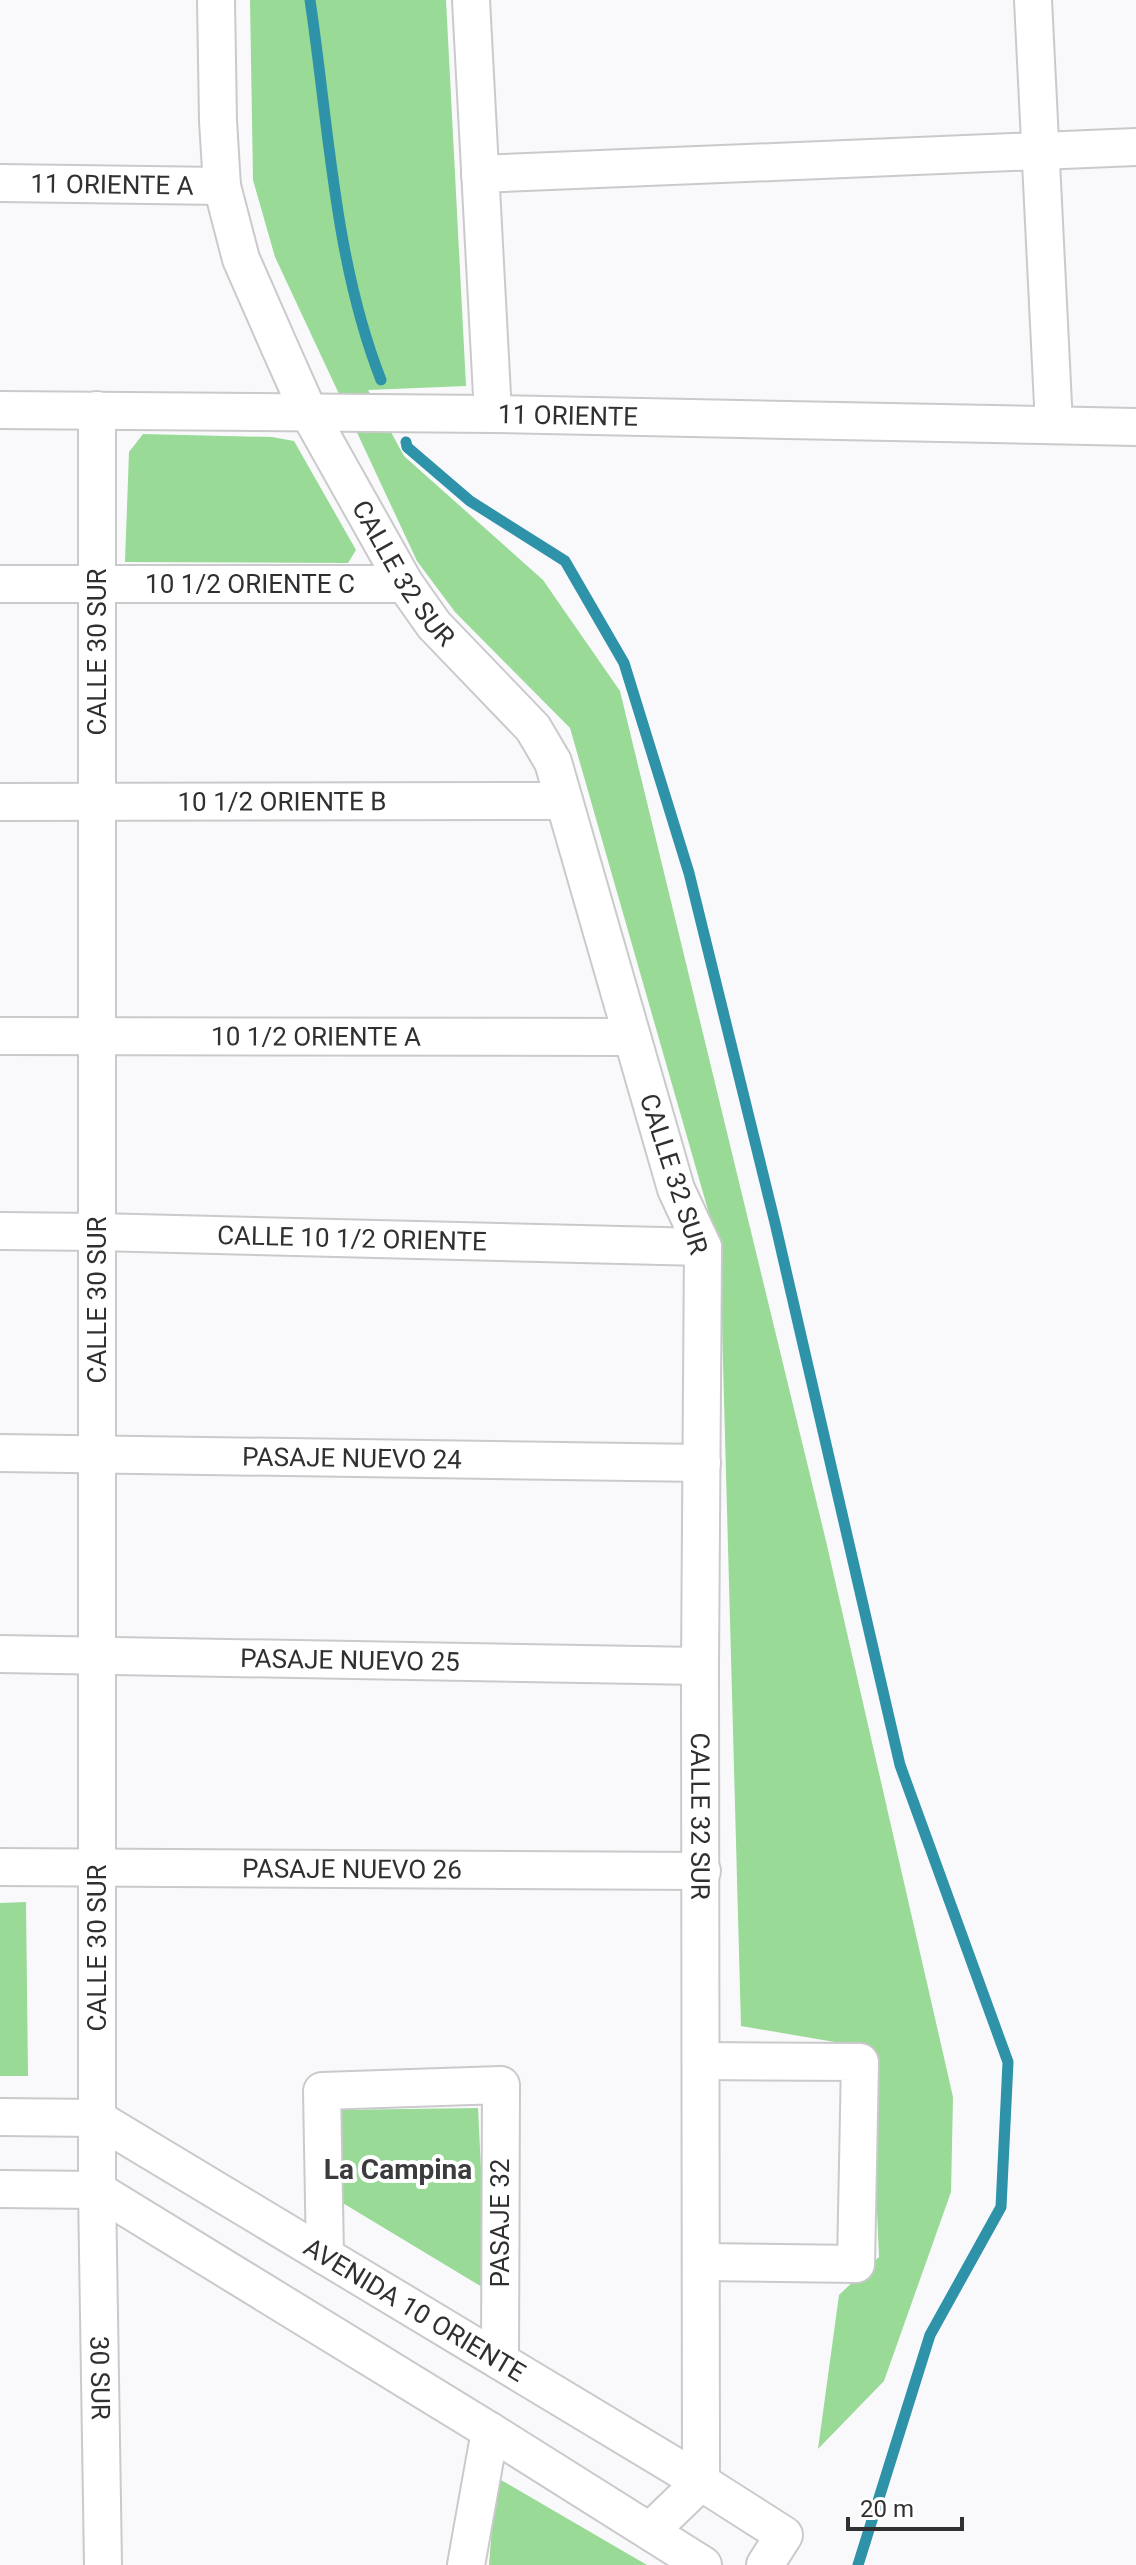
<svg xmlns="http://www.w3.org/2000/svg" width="1136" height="2565" font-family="Roboto,sans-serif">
	<rect width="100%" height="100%" fill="#f9f9fc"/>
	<path fill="#98da96" d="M250,0H446L466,386L368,390L404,456L543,580L620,691L826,1541L953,2097L951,2192L884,2381L818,2449L839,2295L879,2257L870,2048L741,2026L720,1252L570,728L455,612L417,561L275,257L253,180Z
		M143,434L272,437L294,441L356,550L348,563L125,562L129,452Z
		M26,1902L28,2076H0V1903Z
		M478,2108L487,2290L341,2202L336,2110Z
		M496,2477L647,2565H489Z"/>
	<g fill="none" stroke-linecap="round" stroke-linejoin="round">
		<path stroke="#2e93a9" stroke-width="11" d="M310,0C329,127 334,260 381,380
			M406,442L407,447L470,501L565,561L624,663L689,873L775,1223L900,1765L1008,2062L1001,2207L930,2335L858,2565"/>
		<defs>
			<g id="minor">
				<path id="s1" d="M216,0L218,121L222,186L241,259L280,348L309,413L405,584L434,625L533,728L553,762L676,1189L703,1247L700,1666L701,2482L650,2531"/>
				<path d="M471,0L493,414"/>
				<path d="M1033,0L1054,425"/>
				<path d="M480,174L1136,147"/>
				<path id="s2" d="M0,183L222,186"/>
				<path id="s3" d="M0,410L493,414L1136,427"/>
				<path id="s4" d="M97,410V2190L103,2565"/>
				<path id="s5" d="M0,584H405"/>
				<path id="s6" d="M0,802L564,801"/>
				<path id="s7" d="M0,1036L632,1037"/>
				<path id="s8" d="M0,1231L97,1232L703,1247"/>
				<path id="s9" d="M0,1453L702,1463"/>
				<path id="s10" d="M0,1654L700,1666"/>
				<path id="s11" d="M0,1867L702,1871"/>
				<path id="s12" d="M0,2117L96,2118L701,2482L784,2535L765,2565"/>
				<path d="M0,2189L97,2190L490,2431L703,2565"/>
				<path d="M325,2256L322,2091L501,2085L500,2361"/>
				<path d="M701,2262L856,2264L860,2062L701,2061"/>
				<path d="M466,2565L490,2431"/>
			</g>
		</defs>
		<use href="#minor" stroke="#cac9cc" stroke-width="40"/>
		<use href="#minor" stroke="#fff" stroke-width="36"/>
	</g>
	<g text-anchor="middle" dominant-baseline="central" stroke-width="8" stroke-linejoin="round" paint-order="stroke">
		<g font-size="26" fill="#313031" stroke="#fff">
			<text stroke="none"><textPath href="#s2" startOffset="112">11 ORIENTE A</textPath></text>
			<text stroke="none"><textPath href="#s3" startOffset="568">11 ORIENTE</textPath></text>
			<text stroke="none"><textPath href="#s1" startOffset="616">CALLE 32 SUR</textPath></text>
			<text stroke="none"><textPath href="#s5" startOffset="250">10 1/2 ORIENTE C</textPath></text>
			<text transform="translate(97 652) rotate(-90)">CALLE 30 SUR</text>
			<text stroke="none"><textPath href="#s6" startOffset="282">10 1/2 ORIENTE B</textPath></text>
			<text stroke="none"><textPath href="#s7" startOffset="316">10 1/2 ORIENTE A</textPath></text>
			<text transform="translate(674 1174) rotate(72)">CALLE 32 SUR</text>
			<text stroke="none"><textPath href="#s8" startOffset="352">CALLE 10 1/2 ORIENTE</textPath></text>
			<text transform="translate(97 1300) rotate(-90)">CALLE 30 SUR</text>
			<text stroke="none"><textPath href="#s9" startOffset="352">PASAJE NUEVO 24</textPath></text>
			<text stroke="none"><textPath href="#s10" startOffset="350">PASAJE NUEVO 25</textPath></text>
			<text stroke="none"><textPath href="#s1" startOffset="1936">CALLE 32 SUR</textPath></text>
			<text stroke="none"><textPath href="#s11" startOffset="352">PASAJE NUEVO 26</textPath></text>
			<text transform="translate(97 1948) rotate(-90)">CALLE 30 SUR</text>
			<text transform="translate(500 2223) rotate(-90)">PASAJE 32</text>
			<text stroke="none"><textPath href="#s12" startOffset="468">AVENIDA 10 ORIENTE</textPath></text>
			<text stroke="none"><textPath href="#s4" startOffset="1968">30 SUR</textPath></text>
		</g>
		<g font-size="28" font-weight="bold" fill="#3c3c3e" stroke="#fff">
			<text x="398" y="2169">La Campina</text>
		</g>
	</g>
	<path d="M848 2517v12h114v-12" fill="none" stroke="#313031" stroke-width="4"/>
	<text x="860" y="2517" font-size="24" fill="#313031" stroke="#ffffff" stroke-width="6" paint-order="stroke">20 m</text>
</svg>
